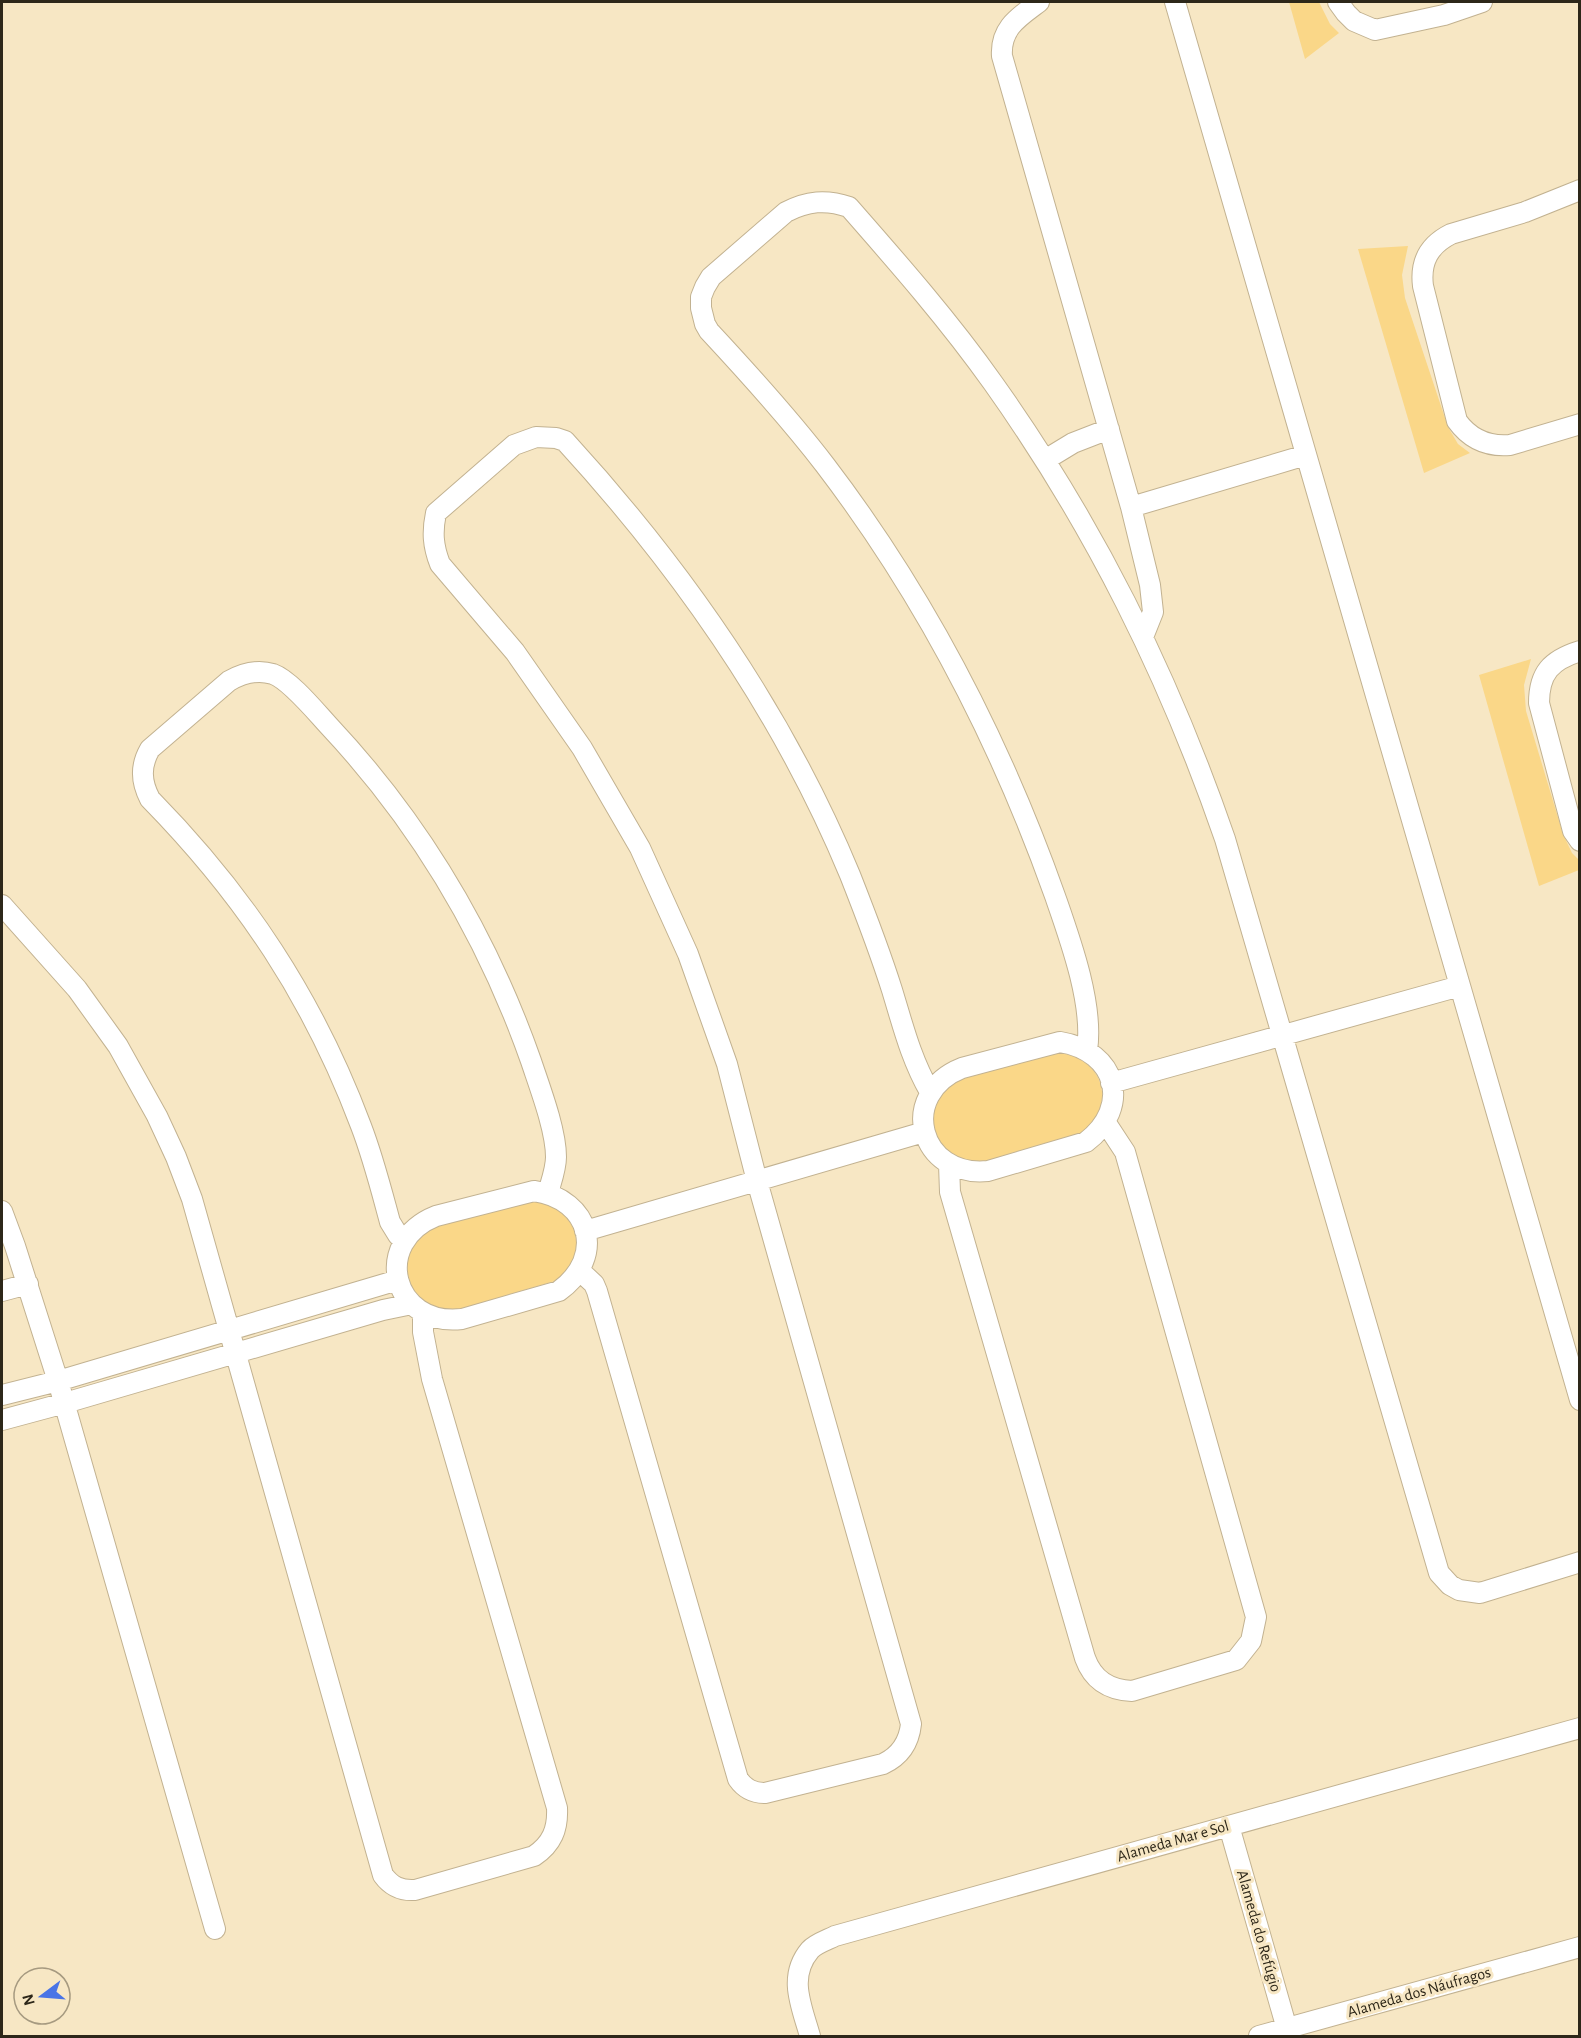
<svg xmlns="http://www.w3.org/2000/svg" width="1581" height="2038" font-family="'Alegreya Sans',sans-serif">
	<rect width="100%" height="100%" fill="#f7e7c4"/>
	<path fill="#fad788" d="M1289,2H1319L1330,24L1339,33L1305,59Z
		M1408,246L1402,275L1405,298L1448,427L1458,444L1470,453L1424,473L1358,249Z
		M1531,659L1524,685L1526,711L1563,834L1572,853L1580,861L1579,870L1539,886L1479,675Z
		M1061,1053C1105,1060 1117,1106 1081,1133C1059,1139 1037,1146 1015,1152C1002,1156 988,1162 975,1162C959,1161 944,1152 938,1138C930,1122 932,1099 947,1088C969,1071 1032,1060 1061,1053Z
		M535,1201C579,1208 591,1254 555,1281L460,1309C404,1316 386,1246 439,1226Z"/>
	<g fill="none" stroke-linecap="round" stroke-linejoin="round">
		<defs>
			<path id="street" d="M1039,2C1019,17 1000,28 1002,56L1131,507L1150,585L1153,612L1143,637
				M1175,2L1580,1400
				M1338,2L1346,13L1354,21L1375,30L1444,15L1482,2
				M1580,190L1525,212L1451,234C1429,245 1420,262 1423,286L1457,421C1470,439 1487,447 1510,445L1580,424
				M1045,460L1073,443L1109,429
				M1131,507L1306,455
				M1580,651C1551,660 1539,673 1539,703L1573,831L1580,841
				M2,905L77,989L118,1046L157,1116L176,1157L192,1199L383,1875C391,1886 400,1891 415,1890L534,1856C552,1844 558,1829 557,1808L432,1379L423,1332V1313
				M1060,1042C1117,1051 1132,1107 1086,1142L988,1171C919,1178 897,1094 962,1068Z
				M1087,1050C1094,1005 1070,939 1055,896C1000,741 925,596 825,465C789,418 749,374 709,331L705,324L701,308V297L705,287L711,277L786,212C807,201 826,199 849,207C899,264 949,321 993,383C1094,525 1168,674 1225,839L1439,1573L1450,1585L1459,1590L1480,1593L1580,1562
				M1111,1083L1460,986
				M949,1164L950,1192L1085,1658C1093,1680 1109,1690 1132,1691L1236,1660L1251,1641L1256,1617L1125,1152L1106,1123
				M534,1191C591,1199 606,1257 559,1291L462,1319C392,1327 371,1242 436,1216Z
				M2,1211L15,1246L58,1381L215,1929
				M585,1231L924,1132
				M404,1240L398,1235L390,1222C381,1189 373,1157 361,1126C313,998 245,896 150,799C141,782 140,766 150,749L229,681C243,673 257,669 273,674C290,680 316,712 329,726C420,823 487,936 531,1061C540,1088 556,1130 556,1157C556,1169 551,1182 548,1193
				M580,1271L594,1284L597,1291L738,1779C745,1789 753,1793 765,1793L883,1764C900,1756 909,1743 911,1724L757,1181L727,1064L688,954L640,848L582,748L515,652L440,564C433,546 432,532 436,513L514,445L536,437L556,438L565,441C684,571 783,713 850,875C865,913 880,952 892,990C903,1026 911,1059 930,1092
				M2,1291L28,1284
				M2,1395L58,1381L398,1280
				M2,1420L65,1403L383,1310L412,1304
				M1229,1826L1289,2036
				M810,2036C802,2007 787,1977 810,1950C815,1944 827,1940 835,1936L1580,1728
				M1259,2036L1580,1947"/>
		</defs>
		<use href="#street" stroke="#c2b291" stroke-width="22"/>
		<use href="#street" stroke="#fff" stroke-width="20"/>
	</g>
	<g text-anchor="middle" dominant-baseline="central" stroke-width="6" stroke-linejoin="round" paint-order="stroke">
		<g font-size="16" fill="#2d2719" stroke="#f7e7c4">
			<text transform="translate(1173 1841) rotate(-16)">Alameda Mar e Sol</text>
			<text transform="translate(1259 1931) rotate(74)">Alameda do Refúgio</text>
			<text transform="translate(1419 1992) rotate(-16)">Alameda dos Náufragos</text>
		</g>
	</g>
	<rect width="1581" height="2038" fill="none" stroke="#2d2719" stroke-width="6"/>
	<g transform="translate(42 1996) rotate(254)"><circle r="28" fill="#f7e7c4" stroke="#a69a80" stroke-width="1.5"/>
	<path d="M0-4.5L10 22L0 15L-10 22Z" fill="#4974e6"/>
	<text y="-9" font-size="16" font-weight="bold" text-anchor="middle" fill="#2d2719">N</text>
	</g>
</svg>
